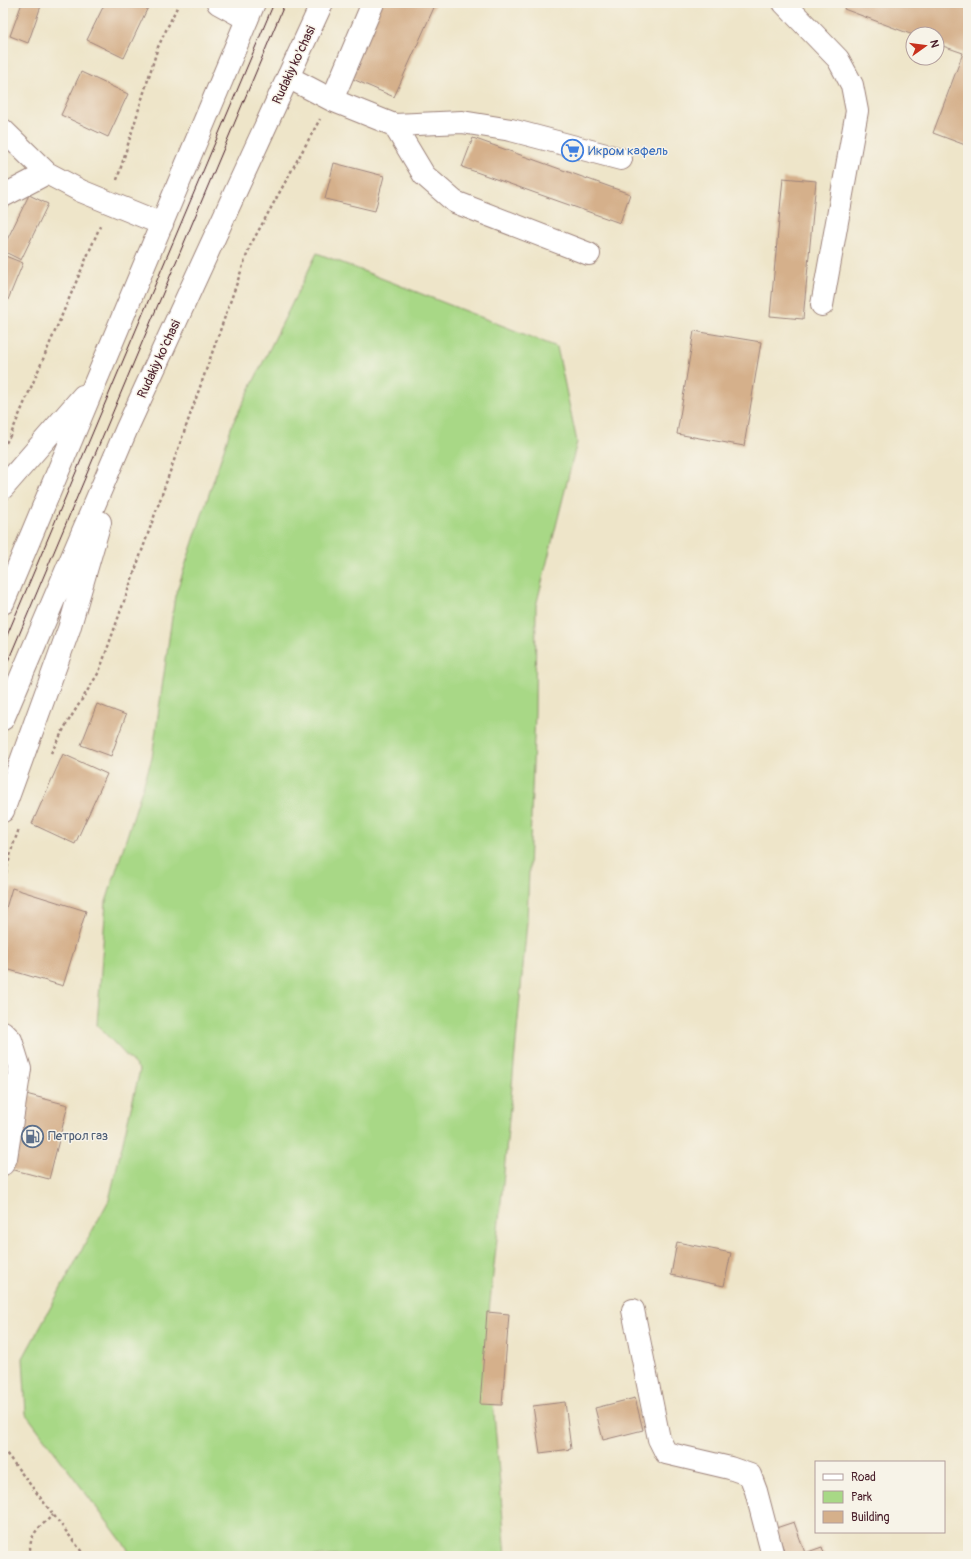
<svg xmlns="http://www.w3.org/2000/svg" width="971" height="1559" font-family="Pangolin,sans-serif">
	<rect width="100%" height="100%" fill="#f7f3e8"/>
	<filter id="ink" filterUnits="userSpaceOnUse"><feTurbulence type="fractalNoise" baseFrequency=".025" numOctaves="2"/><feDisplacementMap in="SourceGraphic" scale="8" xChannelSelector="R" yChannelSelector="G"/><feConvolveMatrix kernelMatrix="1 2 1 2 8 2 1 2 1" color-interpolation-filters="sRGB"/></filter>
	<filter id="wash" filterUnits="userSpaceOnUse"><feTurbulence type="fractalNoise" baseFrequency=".012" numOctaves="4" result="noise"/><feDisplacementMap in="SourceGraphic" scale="16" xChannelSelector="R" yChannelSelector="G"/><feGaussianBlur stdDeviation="0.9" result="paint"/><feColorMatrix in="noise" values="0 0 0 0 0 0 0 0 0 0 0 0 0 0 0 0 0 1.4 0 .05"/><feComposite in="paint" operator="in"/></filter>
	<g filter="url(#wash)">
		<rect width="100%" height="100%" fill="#eee5c9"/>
		<path fill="#a8d886" stroke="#797c58" d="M317,253L557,347L577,442L536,606L535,713L527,922L503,1184L487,1329L506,1556H133L26,1414L23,1358L109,1200L140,1070L97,1025L106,902L152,758L175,596L232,425Z"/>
		<g id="blocks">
			<path fill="#d5b08b" d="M22,3H42L28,43L10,36Z
				M105,3H150L124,58L87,40Z
				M379,3H436L394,97L346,76Z
				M846,3H955L968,8V146L933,133L963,53L937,44V34L913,35L844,9Z
				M81,72L128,94L108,137L61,115Z
				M473,138L630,194L620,223L462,167Z
				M334,163L384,176L375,211L325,199Z
				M783,178L816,181L803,319L770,316Z
				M29,195L48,204L21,260L3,251V248Z
				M3,255L23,263L3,312Z
				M694,331L761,342L744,446L677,434Z
				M97,704L126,715L111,756L81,745Z
				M63,754L107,774L75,844L32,824Z
				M12,888L86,911L63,986L3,968V918Z
				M3,1088L68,1105L49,1179L3,1167Z
				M677,1242L731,1253L724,1286L671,1275Z
				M487,1312L509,1314L502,1405L480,1404Z
				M635,1398L643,1430L603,1440L595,1408Z
				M565,1402L571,1449L540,1453L533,1406Z
				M794,1522L805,1553L822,1547L825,1556H786L776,1528Z"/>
		</g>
	</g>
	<g filter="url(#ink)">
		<use href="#blocks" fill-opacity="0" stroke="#9c827a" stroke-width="1"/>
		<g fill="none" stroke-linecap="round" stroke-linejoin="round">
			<defs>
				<path id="minor" d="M218,3L247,19
					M784,3L838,59L852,85L857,111L822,305
					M288,77L332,100L394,125L462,122L511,130L621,159
					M332,100L373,3
					M394,125L424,175L455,202L589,254
					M3,130L47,173L81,191L162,224
					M3,196L47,173
					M3,1032L11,1040L20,1069L6,1158L3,1164
					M633,1310L659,1439L666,1453L730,1468L750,1475L756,1491L773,1556"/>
				<path id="major" d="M3,488L83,396
					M3,603L254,3
					M3,719L127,428L322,3
					M3,811L69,629L100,522"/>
			</defs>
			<use href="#minor" stroke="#9c827a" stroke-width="24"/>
			<use href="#major" stroke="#9c827a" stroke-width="24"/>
			<path stroke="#9c827a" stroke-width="2.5" stroke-dasharray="3 3" stroke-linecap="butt" d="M117,180L158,47L179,3
				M3,448L11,434L101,224
				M51,753L66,725L99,672L250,246L320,119
				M3,885L12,848L19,829
				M3,1449L85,1556
				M30,1556C29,1533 37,1530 53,1515"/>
			<use href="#minor" stroke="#fff" stroke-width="22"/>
			<use href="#major" stroke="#fff" stroke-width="22"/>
			<path stroke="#4a1f2b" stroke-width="1" d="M3,645L274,3
				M3,673L285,3"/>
		</g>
	</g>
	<defs>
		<symbol id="supermarket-ring" viewBox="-11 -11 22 22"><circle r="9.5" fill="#f7f3e8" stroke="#3f7fe0" stroke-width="1.5"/><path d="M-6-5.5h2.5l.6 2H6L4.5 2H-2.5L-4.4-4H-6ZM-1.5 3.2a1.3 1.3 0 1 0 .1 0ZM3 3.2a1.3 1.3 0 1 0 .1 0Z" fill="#3f7fe0"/></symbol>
		<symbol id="fuel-ring" viewBox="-11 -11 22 22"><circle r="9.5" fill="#f7f3e8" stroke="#5c6f8a" stroke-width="1.5"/><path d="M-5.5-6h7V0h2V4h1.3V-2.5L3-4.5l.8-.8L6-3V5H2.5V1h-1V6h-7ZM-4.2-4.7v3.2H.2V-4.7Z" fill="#5c6f8a"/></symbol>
	</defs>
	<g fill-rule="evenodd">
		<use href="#supermarket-ring" x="560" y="138" width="25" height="25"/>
		<use href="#fuel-ring" x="20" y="1124" width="25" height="25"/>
	</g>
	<g text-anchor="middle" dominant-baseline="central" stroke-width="3" stroke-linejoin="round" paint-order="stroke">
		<g font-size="13" fill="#4a1f2b" stroke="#f7f3e8">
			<text transform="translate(294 65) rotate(-65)">Rudakiy ko'chasi</text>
			<text transform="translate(159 359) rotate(-65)">Rudakiy ko'chasi</text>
		</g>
		<g font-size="13" fill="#366cbe" stroke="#f7f3e8" text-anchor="start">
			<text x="588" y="151">Икром кафель</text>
		</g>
		<g font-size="13" fill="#4e5e75" stroke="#f7f3e8" text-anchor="start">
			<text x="48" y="1136">Петрол газ</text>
		</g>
	</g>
	<rect width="971" height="1559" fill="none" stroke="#f7f3e8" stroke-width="16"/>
	<rect x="815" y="1461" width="130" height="72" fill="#f7f3e8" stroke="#b29e9c"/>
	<rect x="823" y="1474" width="20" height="6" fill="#ffffff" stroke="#b29e9c"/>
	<text x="851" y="1481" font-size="12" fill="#4a1f2b">Road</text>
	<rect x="823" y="1491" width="20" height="12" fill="#a8d886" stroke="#b29e9c"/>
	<text x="851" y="1501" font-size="12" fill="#4a1f2b">Park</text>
	<rect x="823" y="1511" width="20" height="12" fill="#d5b08b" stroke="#b29e9c"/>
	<text x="851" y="1521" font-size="12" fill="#4a1f2b">Building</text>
	<g transform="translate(925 46) rotate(76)"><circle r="19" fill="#f7f3e8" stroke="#b29e9c"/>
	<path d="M0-3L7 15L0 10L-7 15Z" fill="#c8321e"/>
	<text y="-6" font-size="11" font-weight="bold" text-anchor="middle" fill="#4a1f2b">N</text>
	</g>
</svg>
